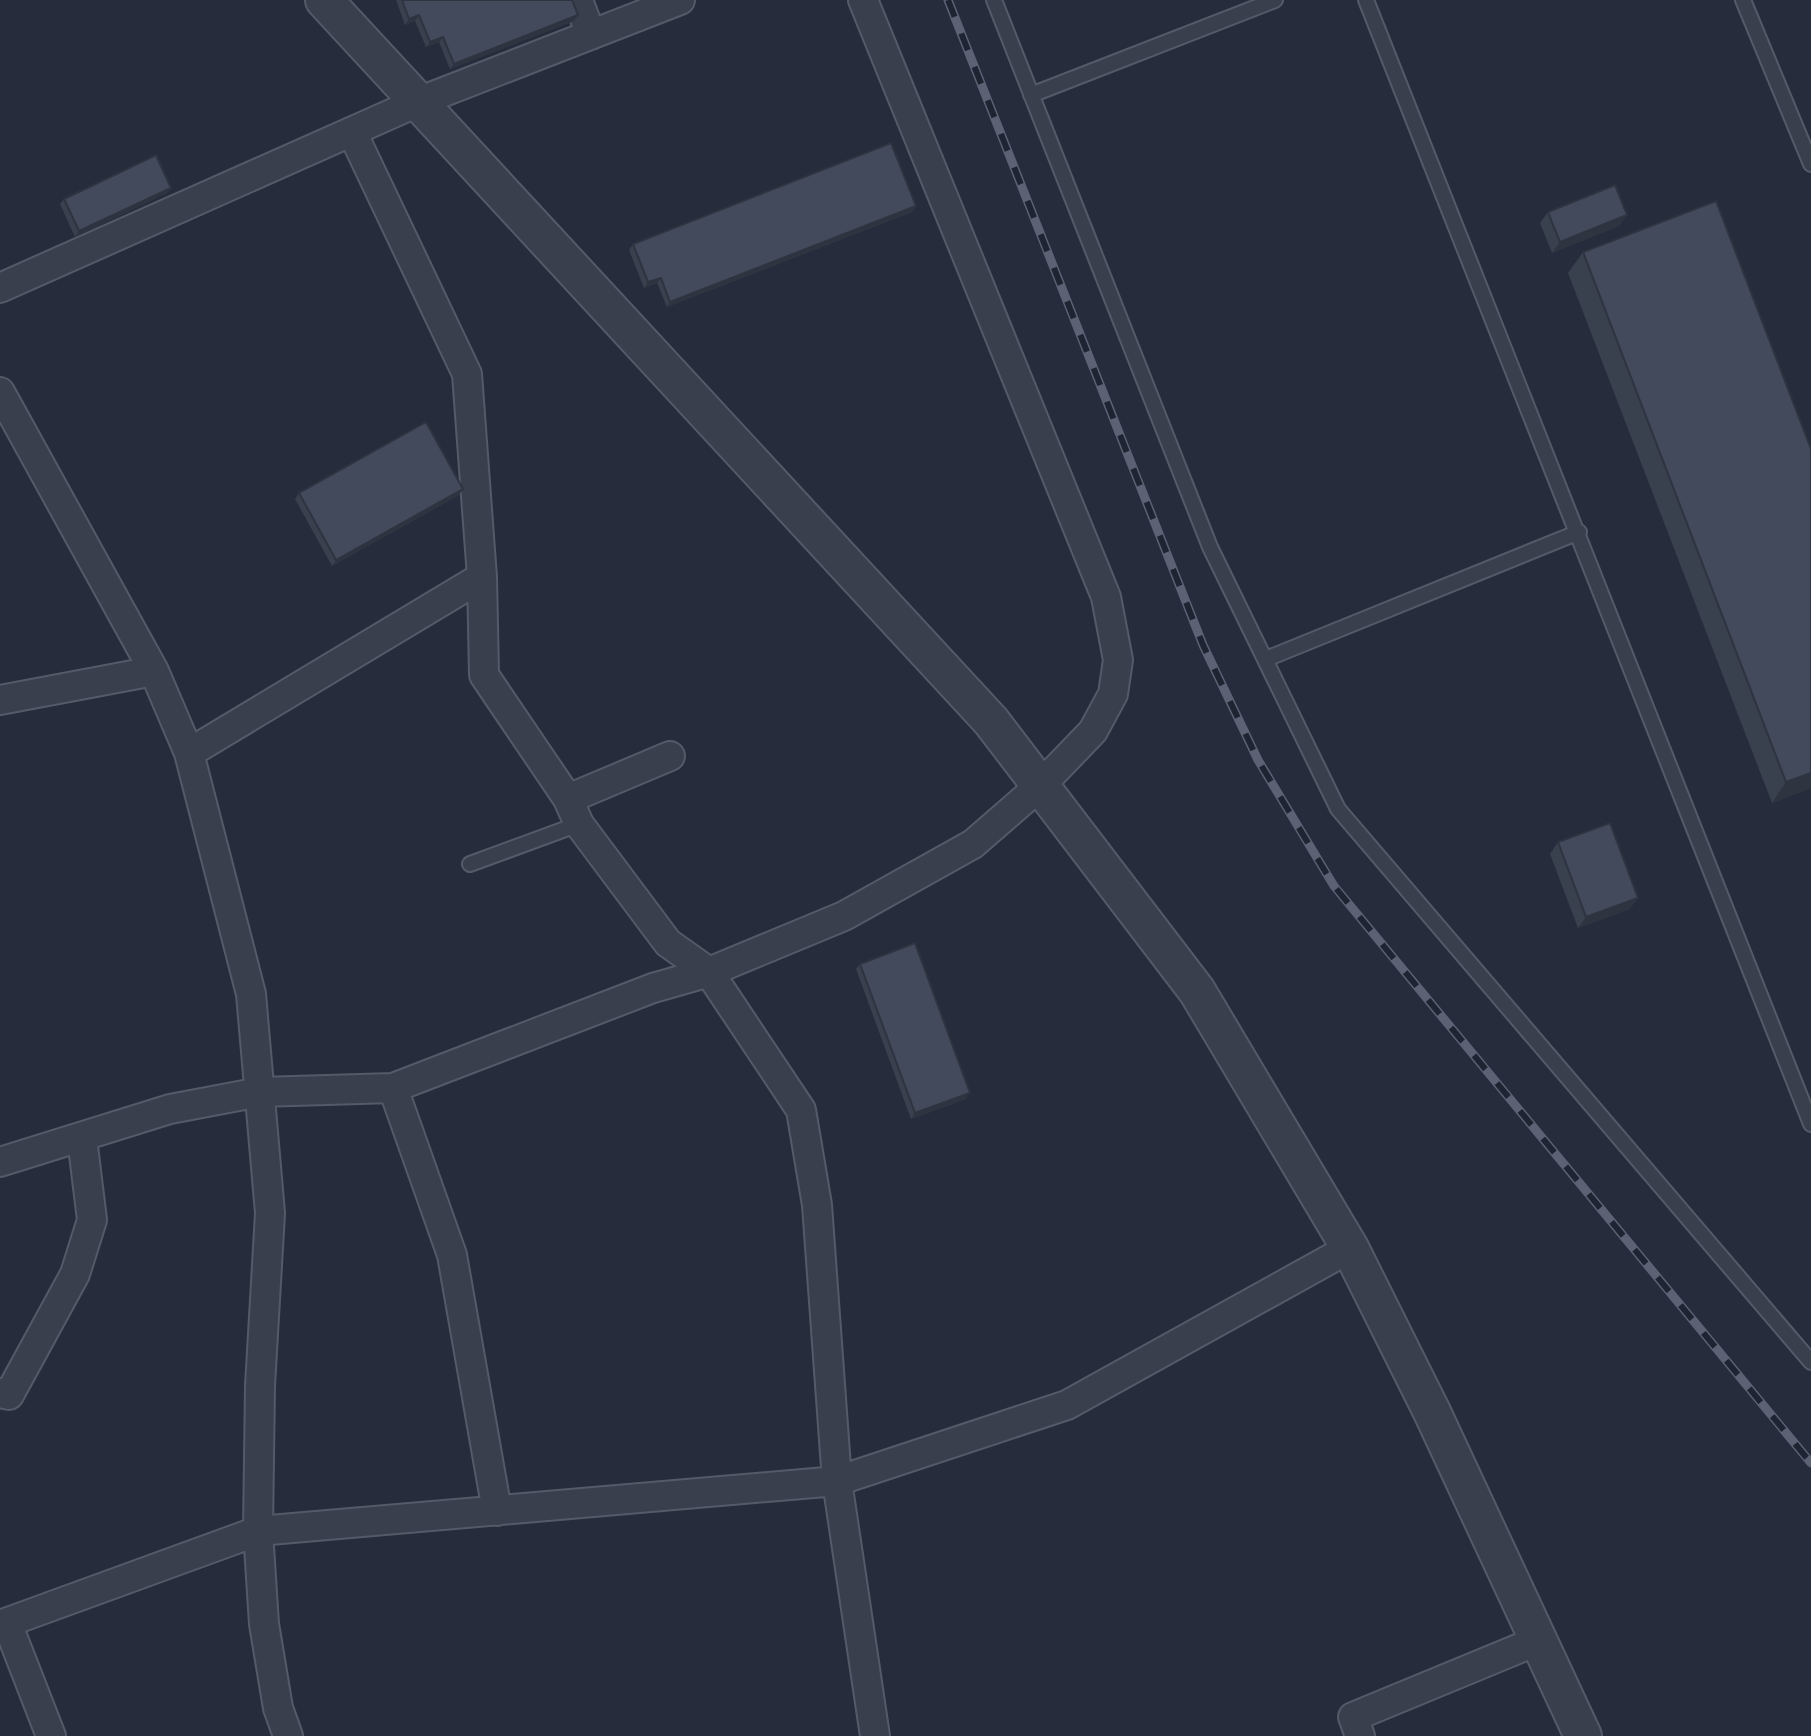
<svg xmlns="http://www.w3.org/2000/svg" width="1811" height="1736" font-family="'Roboto Condensed',sans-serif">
	<rect width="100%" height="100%" fill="#262c3c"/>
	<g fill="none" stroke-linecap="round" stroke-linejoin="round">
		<defs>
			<path id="service" d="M994,0L1210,547L1338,809L1811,1362
				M1366,0L1811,1124
				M1743,0L1811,164
				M1031,95L1275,0
				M1266,659L1579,532
				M470,864L579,824"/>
			<path id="minor" d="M578,0L591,35
				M352,132L467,374L482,577L484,675L568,799L579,824L668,943L709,972L801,1110L817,1205L837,1481L875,1736
				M0,288L418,102L680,0
				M0,392L154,671L189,753L251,994L270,1213L260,1386L258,1531L264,1624L278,1708L288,1736
				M0,700L154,671
				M189,753L482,577
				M568,799L670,756
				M393,1088L452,1255L497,1511
				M0,1162L170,1109L260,1092L393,1088L653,988L709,972L844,916L973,844L1042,784L1093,731L1113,694L1118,660L1106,597L863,0
				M0,1393L9,1395L75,1274L92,1220L82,1138
				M7,1623L51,1736
				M0,1625L258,1531L837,1481L1067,1405L1350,1248
				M1360,1736L1353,1717L1537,1641"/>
			<path id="tertiary" d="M324,0L991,721L1197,991L1350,1248L1432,1412L1583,1736"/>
		</defs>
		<use href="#service" stroke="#545a68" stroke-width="18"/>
		<use href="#minor" stroke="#545a68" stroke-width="32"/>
		<use href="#tertiary" stroke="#545a68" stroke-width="40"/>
		<use href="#service" stroke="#393f4d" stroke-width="14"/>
		<use href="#minor" stroke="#393f4d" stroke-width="28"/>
		<use href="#tertiary" stroke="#393f4d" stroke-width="36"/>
		<defs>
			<path id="rail" d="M948,0L1203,645L1258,760L1334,886L1811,1463"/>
		</defs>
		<use href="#rail" stroke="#5c6273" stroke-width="9"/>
		<use href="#rail" stroke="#1e2432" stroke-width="6" stroke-dasharray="18" stroke-linecap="butt"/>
	</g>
	<path fill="#39404e" d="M396,0H572L574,21L450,69L439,42L426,47L415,21L405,25Z
		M171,188L167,193L75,237L60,204L64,199Z
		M916,206L912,212L667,307L657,283L644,288L629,250L633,244Z
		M1548,212L1627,215L1619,226L1552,253L1540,223Z
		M1583,252L1811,449V788L1772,803L1568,273Z
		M299,493L459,495L332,566L295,499Z
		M1558,842L1630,909L1578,928L1550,854Z
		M860,964L966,1099L911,1119L856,969Z"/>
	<path fill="#2e3440" d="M419,15L415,21L405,25L409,19Z
		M578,15L574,21L450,69L454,64Z
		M443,37L439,42L426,47L430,42Z
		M171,188L167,193L75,237L79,231Z
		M916,206L912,212L667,307L670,302Z
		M1627,215L1619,226L1552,253L1560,242Z
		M661,278L657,283L644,288L648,282Z
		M463,489L459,495L332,566L336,560Z
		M1811,773V788L1772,803L1786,782Z
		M1638,898L1630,909L1578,928L1586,917Z
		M970,1093L966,1099L911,1119L915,1113Z"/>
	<path fill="#424a5b" stroke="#2e3440" stroke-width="2" d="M402,0H572L578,15L454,64L443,37L430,42L419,15L409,19Z
		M891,143L916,206L670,302L661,278L648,282L633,244Z
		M156,155L171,188L79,231L64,199Z
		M1615,185L1627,215L1560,242L1548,212Z
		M1716,201L1811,449V773L1786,782L1583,252Z
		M426,422L463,489L336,560L299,493Z
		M1610,823L1638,898L1586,917L1558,842Z
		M915,943L970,1093L915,1113L860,964Z"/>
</svg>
